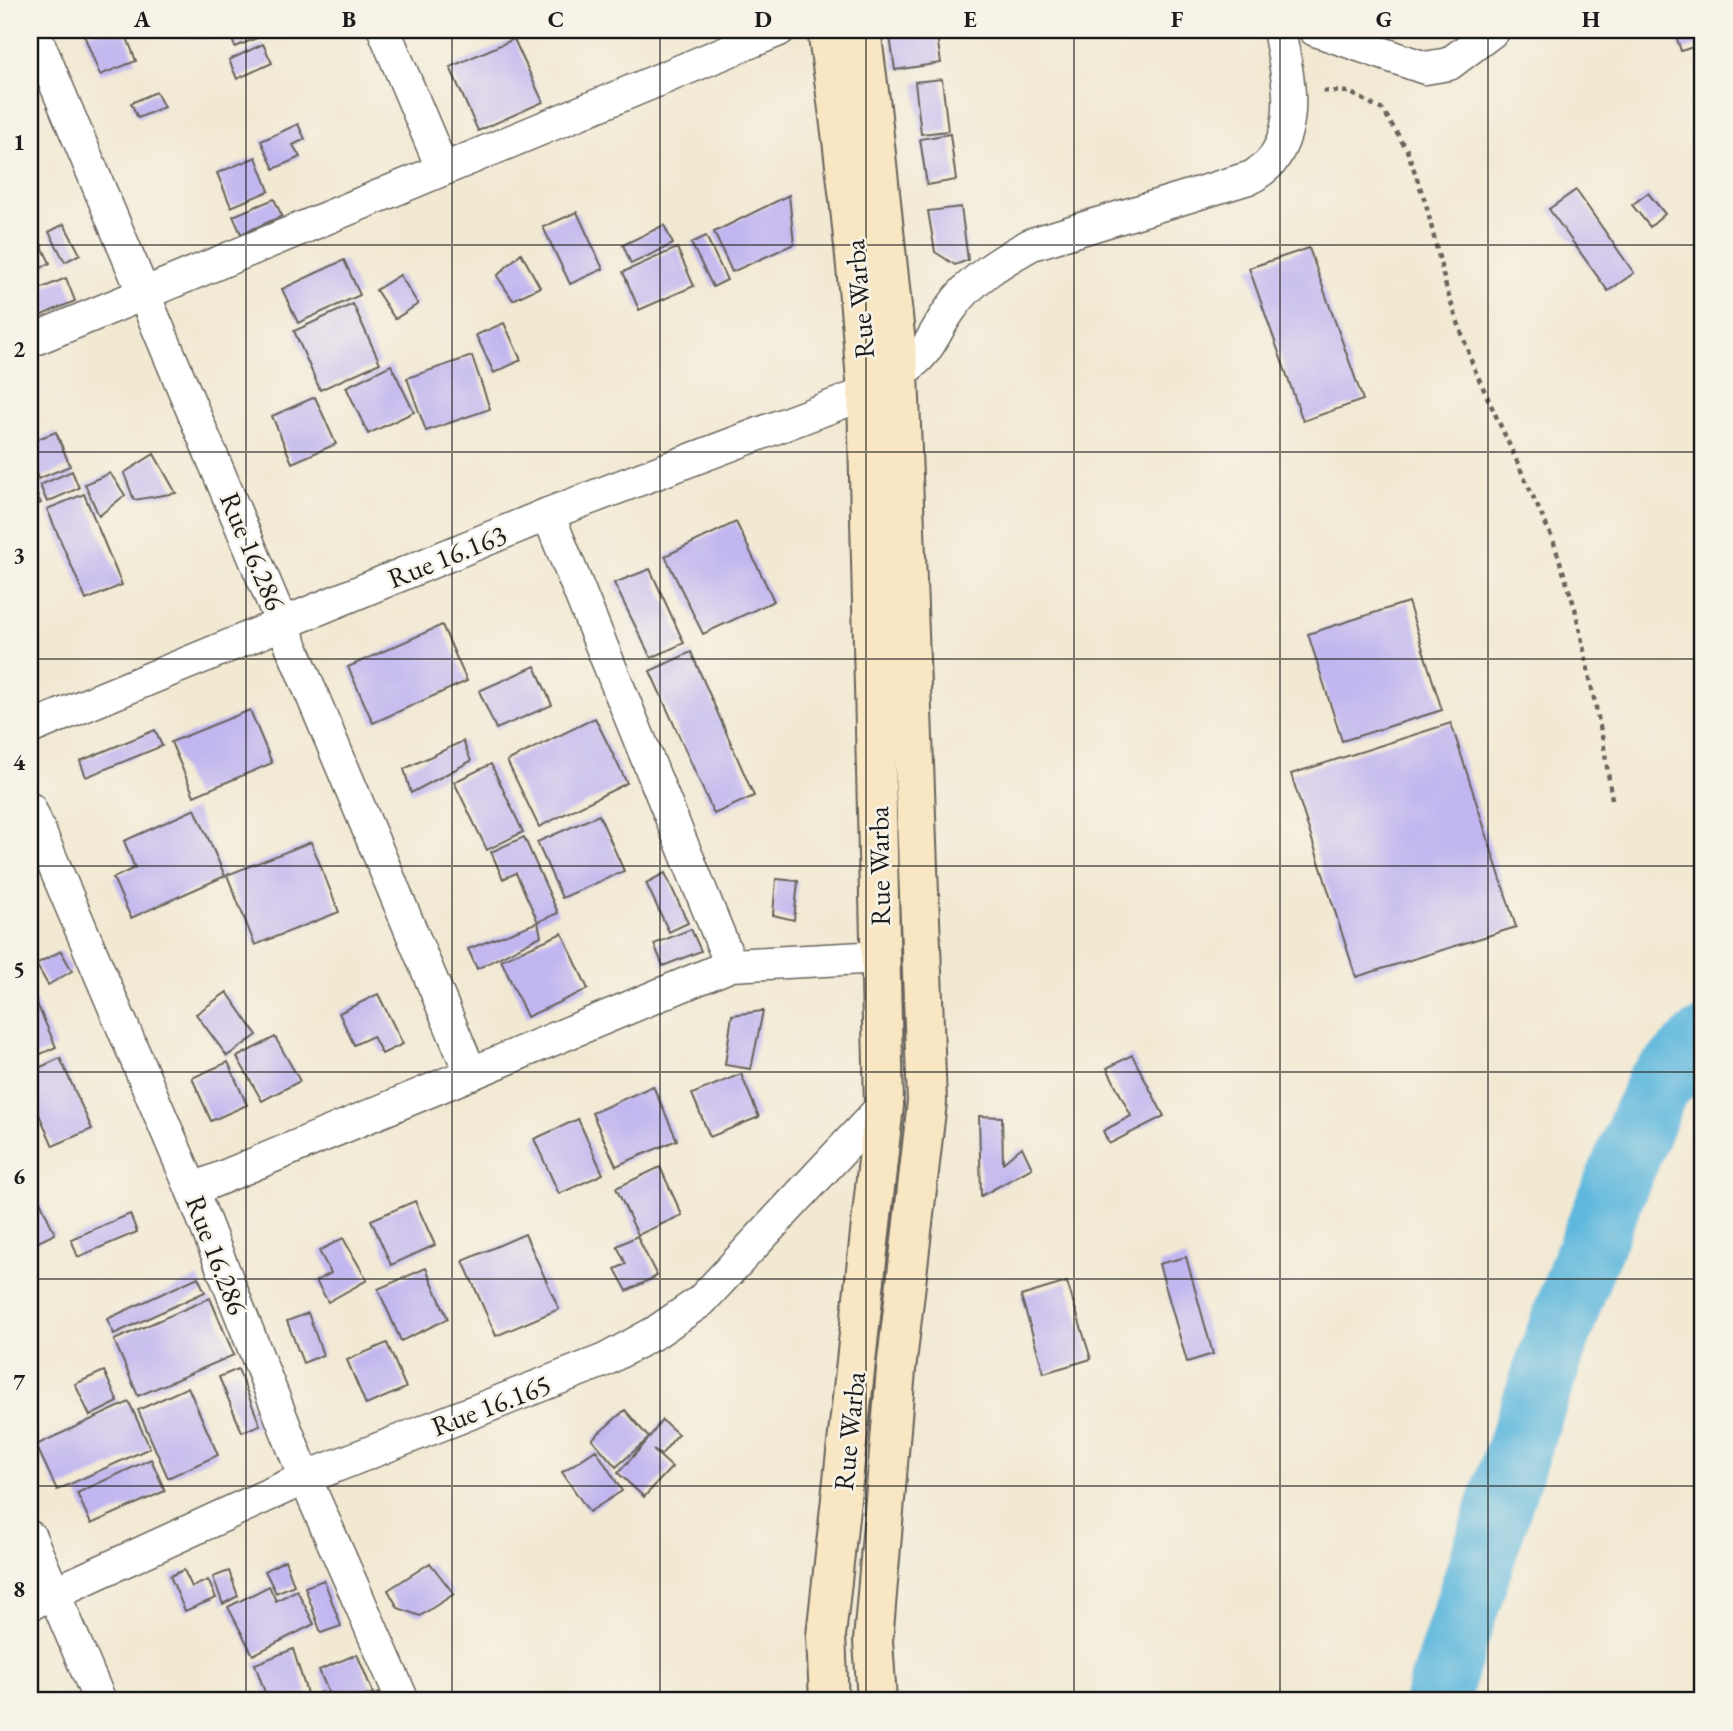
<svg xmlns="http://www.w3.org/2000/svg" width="1733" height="1731" font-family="'EB Garamond',serif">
	<rect width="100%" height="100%" fill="#f7f3e8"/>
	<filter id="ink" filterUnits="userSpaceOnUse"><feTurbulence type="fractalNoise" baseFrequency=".0143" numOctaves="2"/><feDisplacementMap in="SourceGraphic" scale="14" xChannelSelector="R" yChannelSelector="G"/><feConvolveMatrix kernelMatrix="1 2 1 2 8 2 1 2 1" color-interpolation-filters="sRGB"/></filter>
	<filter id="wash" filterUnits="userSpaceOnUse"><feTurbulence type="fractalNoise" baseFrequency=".00686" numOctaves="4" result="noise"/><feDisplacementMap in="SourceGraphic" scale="28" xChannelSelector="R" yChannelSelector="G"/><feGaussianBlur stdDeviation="1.57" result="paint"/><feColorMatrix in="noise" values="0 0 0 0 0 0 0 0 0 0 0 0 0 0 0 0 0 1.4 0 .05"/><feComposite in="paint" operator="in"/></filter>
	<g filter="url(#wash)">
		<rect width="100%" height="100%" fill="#f2e9d3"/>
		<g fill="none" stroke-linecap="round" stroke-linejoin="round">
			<path stroke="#5fb8dd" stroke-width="65" d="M1436,1701L1515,1458L1582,1267L1657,1086L1703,1041"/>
		</g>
		<g id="blocks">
			<path fill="#c1b6ef" d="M97,30H124L136,61L100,75L84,35Z
				M160,30H206L211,39L164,37Z
				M228,30H268L269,33L235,47Z
				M889,30H936L941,63L895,70Z
				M1674,30H1697L1702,44L1681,51Z
				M514,39L543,102L478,131L450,67Z
				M263,44L272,63L237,79L229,60Z
				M942,79L948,131L921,134L915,82Z
				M156,92L164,107L138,118L131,103Z
				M298,124L305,139L293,145L300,157L274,169L261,141Z
				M950,134L956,180L927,185L920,139Z
				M256,157L269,191L231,207L217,173Z
				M1576,190L1634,273L1608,291L1549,209Z
				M1648,193L1665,214L1650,227L1632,205Z
				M789,195L794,244L732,272L714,232Z
				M274,199L282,216L241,234L233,216Z
				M961,207L968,260L955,265L935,252L928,211Z
				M577,212L603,269L570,284L543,227Z
				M64,224L80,254L65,262L49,232Z
				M664,225L673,244L631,264L623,245Z
				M33,228L50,263L30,274V230Z
				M706,236L727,280L713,287L691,243Z
				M677,248L694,286L639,310L623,272Z
				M1309,248L1363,400L1303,421L1249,268Z
				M521,253L540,287L513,300L497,276Z
				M344,260L360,295L298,323L282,289Z
				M400,275L418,304L395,319L376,290Z
				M66,278L75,301L30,320V293Z
				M353,304L380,363L320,390L294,331Z
				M504,323L521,360L494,373L476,335Z
				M472,356L490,409L426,431L407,378Z
				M391,365L414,412L368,434L346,387Z
				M315,397L336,444L292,463L272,416Z
				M56,432L70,466L38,479L30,456V442Z
				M154,454L176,493L134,500L124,473Z
				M72,471L79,488L47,502L40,485Z
				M110,473L125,495L99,516L85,484Z
				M32,485L41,503L30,508V486Z
				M84,494L122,585L86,600L47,509Z
				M736,522L774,601L703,634L665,556Z
				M650,569L684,643L651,658L614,583Z
				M1408,602L1442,710L1342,741L1308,634Z
				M442,625L467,681L373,723L348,667Z
				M691,652L754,796L714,814L650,671Z
				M535,666L552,705L496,729L479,691Z
				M250,710L272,763L194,796L171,742Z
				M595,718L627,783L539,827L507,761Z
				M1451,723L1516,927L1356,977L1291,774Z
				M155,730L162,746L86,777L80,761Z
				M463,741L471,761L411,793L404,769Z
				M491,764L523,832L487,850L454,782Z
				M195,809L225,876L131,918L113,878L135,868L124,841Z
				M599,815L624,871L562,898L537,842Z
				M524,837L558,913L538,922L516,873L503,879L491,852Z
				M311,842L339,912L255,945L227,875Z
				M665,873L688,923L669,932L646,883Z
				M776,879L798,881L794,920L773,915Z
				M538,922L541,936L477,969L468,949Z
				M691,929L701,951L663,966L654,944Z
				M562,933L588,989L527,1017L501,960Z
				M61,951L72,971L48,985L36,964Z
				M30,988L56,1047L30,1059Z
				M227,992L257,1035L227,1056L196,1014Z
				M378,994L403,1044L382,1054L373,1036L354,1045L339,1013Z
				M763,1011L751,1069L725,1065L732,1015Z
				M275,1037L300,1081L262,1101L237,1057Z
				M1132,1055L1164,1116L1109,1144L1103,1131L1131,1116L1107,1068Z
				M60,1058L92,1129L53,1146L30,1094V1072Z
				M228,1062L247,1105L211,1121L192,1078Z
				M741,1074L759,1117L710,1137L692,1094Z
				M653,1086L677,1140L616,1166L592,1113Z
				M979,1116L1002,1117L1003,1163L1022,1147L1032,1168L981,1196Z
				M578,1119L603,1174L559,1194L534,1139Z
				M660,1167L682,1215L638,1235L616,1188Z
				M30,1179L55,1234L30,1246Z
				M415,1201L435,1245L391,1265L371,1220Z
				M130,1214L137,1232L78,1257L71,1239Z
				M525,1234L559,1309L496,1336L463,1261Z
				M637,1236L657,1276L627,1291L615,1269L626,1264L617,1246Z
				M343,1238L367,1280L328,1302L316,1281L331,1273L319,1251Z
				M1186,1257L1213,1354L1187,1362L1159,1264Z
				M426,1268L448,1319L401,1341L378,1289Z
				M198,1277L205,1292L114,1334L107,1319Z
				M1067,1282L1091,1359L1044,1373L1021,1296Z
				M210,1298L234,1355L138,1396L114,1340Z
				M308,1313L323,1355L303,1363L287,1321Z
				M387,1343L406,1388L366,1405L347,1360Z
				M238,1369L260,1425L242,1432L219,1377Z
				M104,1371L118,1402L90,1416L75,1384Z
				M188,1387L218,1455L168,1478L138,1410Z
				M129,1402L150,1448L57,1490L36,1445Z
				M625,1410L649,1438L616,1467L592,1439Z
				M662,1420L678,1434L661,1455L653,1450L672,1467L644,1497L618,1473L646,1442Z
				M596,1450L622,1491L589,1512L562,1472Z
				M151,1459L165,1491L91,1524L77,1493Z
				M285,1560L294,1585L276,1593L265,1571Z
				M430,1563L454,1594L420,1616L398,1608L388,1590Z
				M184,1570L192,1587L208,1580L216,1598L185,1611L170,1576Z
				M229,1571L238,1596L223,1604L213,1577Z
				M324,1580L341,1626L321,1633L305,1587Z
				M269,1586L276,1601L297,1590L314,1624L253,1655L228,1607Z
				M293,1649L307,1693L276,1701H268L255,1664Z
				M357,1654L373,1693L354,1701H332L319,1670Z
				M322,1692L326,1701H296Z
				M379,1693L383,1701H363Z
				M69,1695L72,1701H48V1700Z"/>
		</g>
	</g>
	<g filter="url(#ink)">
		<use href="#blocks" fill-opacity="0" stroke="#67645c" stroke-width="2"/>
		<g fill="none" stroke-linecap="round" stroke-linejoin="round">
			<defs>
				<path id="street" d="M33,30L471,1074
					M384,30L442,168
					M1315,30L1425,68L1449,64L1494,30
					M30,341L779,30
					M899,373C932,352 931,335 952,307C971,279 1003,260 1032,244L1252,177C1259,172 1269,166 1273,159C1300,121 1287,72 1279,30
					M548,514L731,965
					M30,728L548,514L867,393
					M30,809L192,1190L305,1478L403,1701
					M192,1190L731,965L882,957
					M30,1537L100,1701
					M30,1604L305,1478L605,1360L656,1332L701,1301L884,1105"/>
				<path id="secondary" d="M827,30C845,151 858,272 867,393L884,1105L826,1636L829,1701
					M861,30L871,107L899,373L927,1102L896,1370L873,1641L877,1701"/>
			</defs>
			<use href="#street" stroke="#67645c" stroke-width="35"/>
			<use href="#secondary" stroke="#67645c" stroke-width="42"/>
			<path stroke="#67645c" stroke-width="4.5" stroke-dasharray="5 5" stroke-linecap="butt" d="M1323,91L1349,92L1383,110L1407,150L1426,204L1447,291L1474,368L1553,540L1575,608L1603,741L1612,799"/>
			<use href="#street" stroke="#fff" stroke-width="32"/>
			<use href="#secondary" stroke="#f9e7c3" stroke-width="38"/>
		</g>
	</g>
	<path fill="none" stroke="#1c1c1c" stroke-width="2" stroke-opacity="0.55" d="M246,30V1701M452,30V1701M660,30V1701M866,30V1701M1074,30V1701M1280,30V1701M1488,30V1701M30,245H1703M30,452H1703M30,659H1703M30,866H1703M30,1072H1703M30,1279H1703M30,1486H1703"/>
	<g text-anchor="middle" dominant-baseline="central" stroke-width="5" stroke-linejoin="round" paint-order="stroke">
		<g font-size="28" fill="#1c1c1c" stroke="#f7f3e8">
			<text transform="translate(859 299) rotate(-95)">Rue Warba</text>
			<text transform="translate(253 551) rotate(67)">Rue 16.286</text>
			<text transform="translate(447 556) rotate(-22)">Rue 16.163</text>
			<text transform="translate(879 866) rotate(-91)">Rue Warba</text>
			<text transform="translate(217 1255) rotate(69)">Rue 16.286</text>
			<text transform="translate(491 1405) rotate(-21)">Rue 16.165</text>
			<text transform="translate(849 1431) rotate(-84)">Rue Warba</text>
		</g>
	</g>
	<rect width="1733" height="1731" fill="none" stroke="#f7f3e8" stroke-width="77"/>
	<rect x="38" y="38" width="1656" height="1654" fill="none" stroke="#1c1c1c" stroke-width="2.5"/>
	<g font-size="23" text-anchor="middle" font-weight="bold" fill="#1c1c1c">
		<text x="142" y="27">A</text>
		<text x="349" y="27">B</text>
		<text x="556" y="27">C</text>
		<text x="763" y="27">D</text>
		<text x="970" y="27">E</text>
		<text x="1177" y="27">F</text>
		<text x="1384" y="27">G</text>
		<text x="1591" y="27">H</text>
		<text x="19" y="150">1</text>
		<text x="19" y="357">2</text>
		<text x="19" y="563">3</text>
		<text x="19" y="770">4</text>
		<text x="19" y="977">5</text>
		<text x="19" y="1184">6</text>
		<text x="19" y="1390">7</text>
		<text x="19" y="1597">8</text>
	</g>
</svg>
